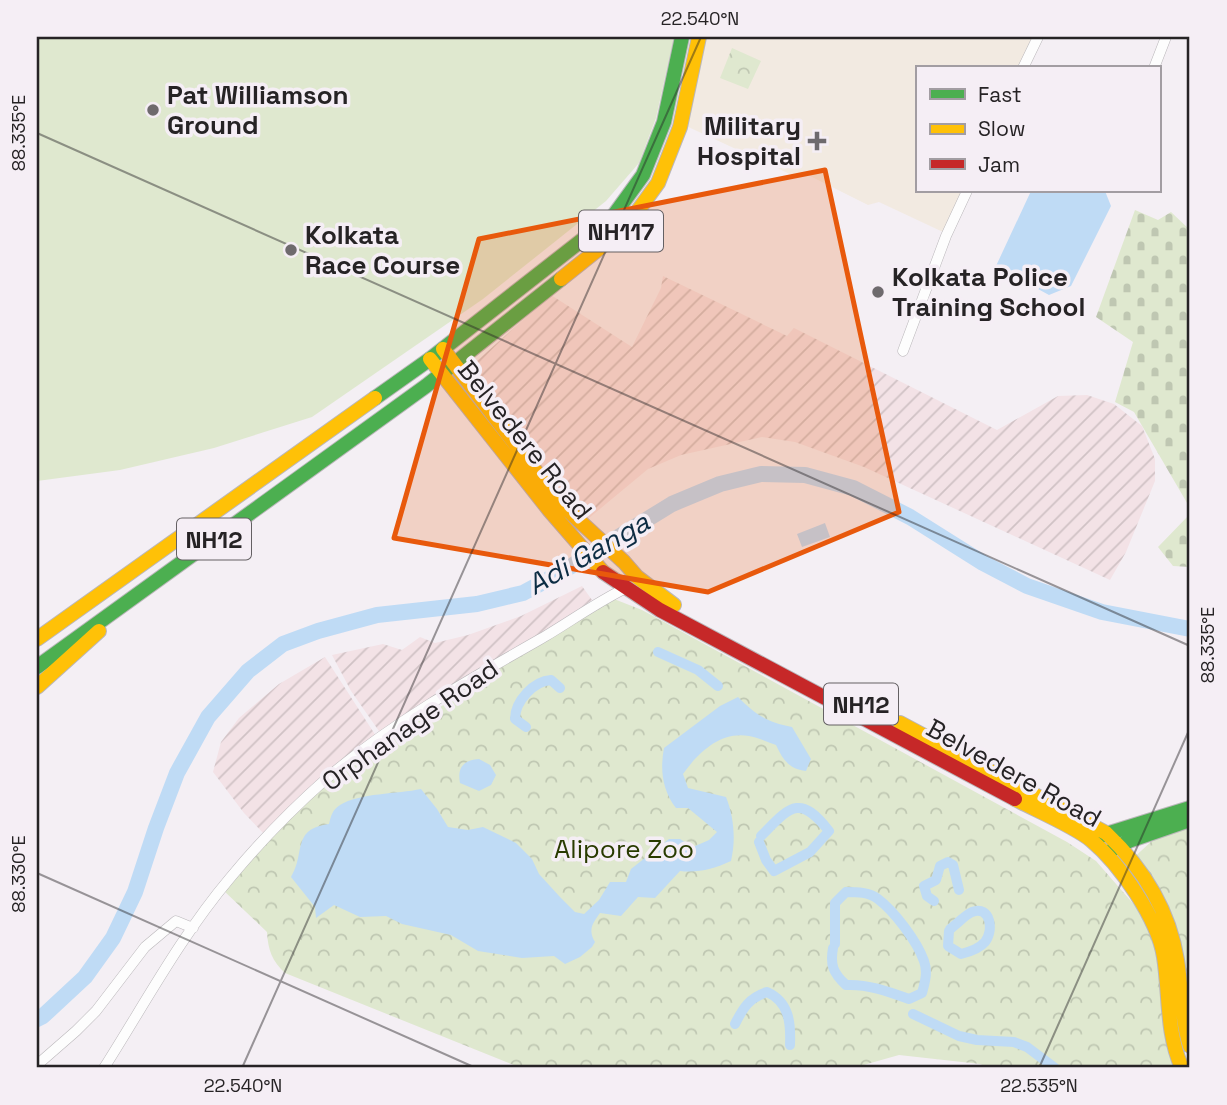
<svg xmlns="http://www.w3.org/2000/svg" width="1227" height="1105" font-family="'Space Grotesk',sans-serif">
	<defs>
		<pattern id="industrial-furrows" width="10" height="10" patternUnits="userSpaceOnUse" patternTransform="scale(1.75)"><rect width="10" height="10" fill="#f3e2e6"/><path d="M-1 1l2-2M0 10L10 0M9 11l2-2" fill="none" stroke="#d0c2c5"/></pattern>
		<pattern id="cemetery-stones" width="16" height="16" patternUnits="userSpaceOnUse" patternTransform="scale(1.75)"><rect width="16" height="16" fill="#dfe8cf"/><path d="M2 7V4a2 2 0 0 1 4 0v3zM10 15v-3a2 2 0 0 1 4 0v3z" fill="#bfc7b2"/></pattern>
		<pattern id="park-crowns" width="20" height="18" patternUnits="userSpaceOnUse" patternTransform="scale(1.75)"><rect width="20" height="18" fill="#dfe8cf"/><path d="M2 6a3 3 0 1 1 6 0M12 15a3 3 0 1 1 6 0" fill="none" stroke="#bfc7b2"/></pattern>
	</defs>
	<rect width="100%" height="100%" fill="#f4eff4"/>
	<path fill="url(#industrial-furrows)" d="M663,276L787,336L794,328L997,430L1058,396L1087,395L1114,404L1142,426L1155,459V481L1126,552L1110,580L864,467L795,442L762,437L681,455L648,469L583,523L526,453L469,368L551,295L632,347L661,288Z
		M582,586L592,600L554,628L381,734L351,691L332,655L383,644L402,650L420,637L435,643L468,635L521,616Z
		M325,657L376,736L265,835L244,813L213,772L221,742L239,718L279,684Z"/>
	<path fill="#f2eae1" d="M703,37H1035L1020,68H917V191H963L943,232L879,202L868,205L804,173L792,175L684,125Z"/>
	<path fill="#dfe8cf" d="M37,37H674L656,118L639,163L606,201L483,299L312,417L214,448L120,470L37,481Z"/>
	<path fill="url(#cemetery-stones)" d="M1135,210L1158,220L1171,212L1190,230V508L1134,412L1115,402L1133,342L1096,317Z
		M1190,514V567L1173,566L1158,547Z"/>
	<path fill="url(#park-crowns)" d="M732,48L761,61L748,89L720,78Z
		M614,599L642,610L1067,842L1096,861L1144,916L1157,950L1175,1068H989L980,1064L899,1055L853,1068H521L285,973C272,961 268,950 267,932L223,890L231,878L326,782L495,671Z
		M1190,826V1043L1129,862L1154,839Z"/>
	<path fill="#bfdbf5" d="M1031,191H1105L1111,206L1071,286L1049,295L996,266Z
		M825,523L830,537L802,547L797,534Z
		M738,697C756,715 767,722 792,727L811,759L806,771C789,769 783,760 776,745C767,742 757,737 749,736C720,731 698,753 683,774L688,788L726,797C734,817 736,840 731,861C714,869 698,873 680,871L655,898L638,897L621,916L600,913C592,924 588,930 595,942L592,947L580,957L565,964L554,956L522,958L478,951L451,935L402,924L386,916L360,917L334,905L316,918L315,907L291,877C306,853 291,829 329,824C331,816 332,810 340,805C359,793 398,794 421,789L437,809L448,827L468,830L483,827L516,843L532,859L539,874L560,897L575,912L584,914L599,900L610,882H626L631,869L669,839H680L693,847L709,840L717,832L688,808H676C662,790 660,769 664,748L720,706Z
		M479,759L490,765L496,775L491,785L479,791L460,783C457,767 464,760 479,759Z"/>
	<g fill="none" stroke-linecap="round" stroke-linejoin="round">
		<path stroke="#bfdbf5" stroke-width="10" d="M658,652L698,670L718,686
			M526,727L515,719C515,701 534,681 551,680L560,688
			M759,842L766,860L774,871L810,852L829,831C799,793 790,807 761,836
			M934,901L927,896L924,886L936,880L940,866L948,862L953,865L959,890
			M949,931L948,946L961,954C969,952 979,949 985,942C994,931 991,905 972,912C965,915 957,924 950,929
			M833,948C830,965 833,973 846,985C868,984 887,991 909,999L922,993C925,982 928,972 924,961C917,941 894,911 878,899C869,892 857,892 846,892L835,903V944
			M913,1014L959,1036L977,1040L1014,1042L1027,1047L1055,1068
			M735,1024C743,1008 749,998 767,992C789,1002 791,1022 790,1045"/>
		<path stroke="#bfdbf5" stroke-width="16" d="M37,1019L43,1016L85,977L113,938L135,892L156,828L177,773L208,717L248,671L283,644L318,631L377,615L477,604L523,593L560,573L672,504L720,484L761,474L805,475L853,488L910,517L983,563L1027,586L1102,612L1190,629"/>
		<defs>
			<path id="street" d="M1023,68L1038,37
				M1154,68L1166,37
				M903,351L946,236L967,191
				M37,1065L76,1031L96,1011L145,947L176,921L193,928
				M104,1068C144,1005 181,936 230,878C259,843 292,809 326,779C390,724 470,679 544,637C571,621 597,602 626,588"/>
			<path id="fast" d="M375,398L430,359L614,215L643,175L664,122L682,37
				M37,667L426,386L561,279
				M1097,837L1190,808
				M1113,849L1129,841L1190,820"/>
			<path id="slow" d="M561,279L626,227L658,183L680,127L699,37
				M443,349L560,503L624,562L637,577L674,605
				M430,359L550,511L603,572
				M37,639L375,398
				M37,687L99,631
				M900,723L1106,833C1142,867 1169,910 1177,960C1182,989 1181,1018 1190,1046
				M1015,799C1036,810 1074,826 1091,840C1120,864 1158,919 1164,957C1170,995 1166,1032 1182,1068"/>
			<path id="jam" d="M603,572L660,610L1015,799"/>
		</defs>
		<use href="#street" stroke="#bab7ba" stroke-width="11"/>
		<use href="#fast" stroke="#bab7ba" stroke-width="16"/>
		<use href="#slow" stroke="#bab7ba" stroke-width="16"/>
		<use href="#jam" stroke="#bab7ba" stroke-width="16"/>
		<use href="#street" stroke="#fdfdfd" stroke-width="10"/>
		<use href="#fast" stroke="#4caf50" stroke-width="14"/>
		<use href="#slow" stroke="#ffc107" stroke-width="14"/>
		<use href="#jam" stroke="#c62828" stroke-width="14"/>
	</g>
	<path fill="#e8590c" fill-opacity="0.2" stroke="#e8590c" stroke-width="5" stroke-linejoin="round" d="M825,170L899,512L708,592L394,538L479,239Z"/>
	<path fill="none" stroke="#262325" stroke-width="2" stroke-opacity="0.45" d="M37,133L1190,646M37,873L476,1068M242,1068L701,37M1039,1068L1190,728"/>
	<g fill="#6e6a6d" stroke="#f5eef5" stroke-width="2.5">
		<circle cx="153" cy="110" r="7"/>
		<path d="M813.5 130.5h7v7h7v7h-7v7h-7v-7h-7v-7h7z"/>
		<circle cx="291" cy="250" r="7"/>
		<circle cx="878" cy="292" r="7"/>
	</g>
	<g text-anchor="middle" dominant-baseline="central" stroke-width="7" stroke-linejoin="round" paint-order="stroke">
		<g fill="#f5eef5" stroke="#646063" stroke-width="2">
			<rect x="579" y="210.5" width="84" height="41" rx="5"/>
			<rect x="177" y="518.5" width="74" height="41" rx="5"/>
			<rect x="824" y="683.5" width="74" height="41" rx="5"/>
		</g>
		<g font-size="24" font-weight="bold" fill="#262325">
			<text x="621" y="231">NH117</text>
			<text x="214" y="539">NH12</text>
			<text x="861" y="704">NH12</text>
		</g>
		<g font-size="26" font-weight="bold" fill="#262325" stroke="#f5eef5" text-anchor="start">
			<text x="167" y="95">Pat Williamson<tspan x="167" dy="30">Ground</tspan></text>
			<text x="801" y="126" text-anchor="end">Military<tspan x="801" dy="30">Hospital</tspan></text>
			<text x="305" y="235">Kolkata<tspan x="305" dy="30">Race Course</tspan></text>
			<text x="892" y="277">Kolkata Police<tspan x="892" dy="30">Training School</tspan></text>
		</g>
		<g font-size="26" fill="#262325" stroke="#f5eef5">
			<text transform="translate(525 440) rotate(51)">Belvedere Road</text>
			<text transform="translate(410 725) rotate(-35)">Orphanage Road</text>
			<text transform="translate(1014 773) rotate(29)">Belvedere Road</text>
		</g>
		<g font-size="26" fill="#293b00" stroke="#f5eef5">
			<text x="624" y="849">Alipore Zoo</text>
		</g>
		<g font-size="28" font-style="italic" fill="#0c2c43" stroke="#f5eef5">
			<text transform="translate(588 553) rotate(-30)">Adi Ganga</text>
		</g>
	</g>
	<rect width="1227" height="1105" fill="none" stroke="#f5eef5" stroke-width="77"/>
	<rect x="916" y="66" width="245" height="126" fill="#f5eef5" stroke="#a29da2" stroke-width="2"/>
	<rect x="930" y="89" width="35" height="10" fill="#4caf50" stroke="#a29da2" stroke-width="2"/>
	<text x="978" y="102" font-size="21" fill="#262325">Fast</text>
	<rect x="930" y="124" width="35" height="10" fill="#ffc107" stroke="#a29da2" stroke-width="2"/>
	<text x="978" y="136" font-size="21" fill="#262325">Slow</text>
	<rect x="930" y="159" width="35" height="10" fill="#c62828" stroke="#a29da2" stroke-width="2"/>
	<text x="978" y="172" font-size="21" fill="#262325">Jam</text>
	<rect x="38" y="38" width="1150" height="1028" fill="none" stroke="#262325" stroke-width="2.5"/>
	<g font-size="18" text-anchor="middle" fill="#262325">
		<text x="700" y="25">22.540°N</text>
		<text transform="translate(19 133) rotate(-90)" y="6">88.335°E</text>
		<text transform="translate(1208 645) rotate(-90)" y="6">88.335°E</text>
		<text transform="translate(19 874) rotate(-90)" y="6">88.330°E</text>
		<text x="243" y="1092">22.540°N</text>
		<text x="1039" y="1092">22.535°N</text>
	</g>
</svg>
